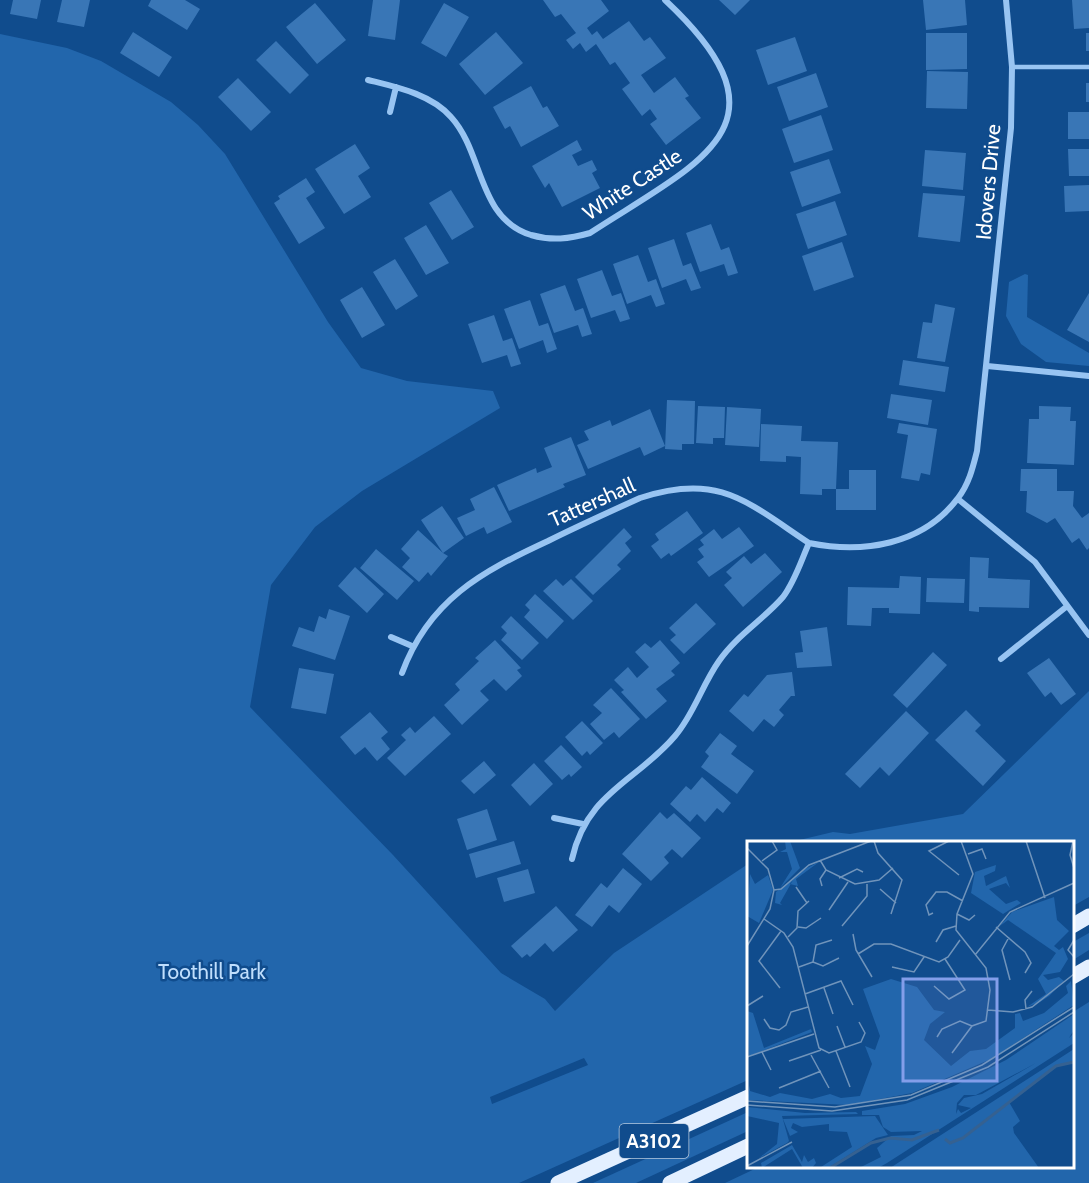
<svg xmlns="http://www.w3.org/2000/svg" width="1089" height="1183" font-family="Cabin,sans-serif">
	<rect width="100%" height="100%" fill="#104c8d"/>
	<path fill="#2266ac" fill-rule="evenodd" d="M0,34L67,48L101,61L171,102L198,125L225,154L328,322L361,368L407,381L493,391L500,408L362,491L315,527L271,585L250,707L393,855L501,973L545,999L555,1011L614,953L748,864V1080L519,1183H0ZM584,1058L588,1065L492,1104L490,1097Z
		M1025,274L1028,275L1027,317L1089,353V366L1046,362L1021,344L1006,316L1009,282Z
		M1089,691V897L1073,906L1072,842H791L833,832L850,834L963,814Z
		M1089,933V950L1073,960V942Z
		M1089,1002V1183H725L761,1166H1072L1073,1012Z
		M748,1112V1131L636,1183H593Z"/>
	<path fill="#3976b6" d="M13,0H41L37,19L10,14Z
		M62,0H90L84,27L57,22Z
		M151,0H185L200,9L187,30L148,6Z
		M373,0H400L395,40L368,36Z
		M543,0H601L609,11L587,28L592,35L597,31L603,39L629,21L644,41L650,37L666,58L641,75L654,93L675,77L689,96L685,98L701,118L666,145L650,124L657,119L650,109L642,116L622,89L630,83L615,62L610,65L596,44L586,52L580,43L573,49L566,40L576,33L561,14L555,17Z
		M719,0H750L735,15Z
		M923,0H965L967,25L926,30Z
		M1072,0H1089V28L1074,29Z
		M315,3L346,40L317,64L286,27Z
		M444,3L469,17L446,57L421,43Z
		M133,32L172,57L159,77L120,53Z
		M496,32L523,63L485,95L459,64Z
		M926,33H967V69L926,70Z
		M1086,33H1089V51H1086Z
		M795,37L807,71L768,85L756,50Z
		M276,41L309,75L290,94L256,60Z
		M927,71L968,72L967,109L926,108Z
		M816,73L828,107L789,121L777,87Z
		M238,78L271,112L251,131L218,97Z
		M1086,83H1089V102H1086Z
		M531,86L543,108L547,106L559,126L521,147L510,126L505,129L493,107Z
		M1068,112H1089V139H1068Z
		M821,115L833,150L794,163L782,129Z
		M577,140L582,150L572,155L578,166L592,160L597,170L592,173L600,188L562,207L549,183L545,188L532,166Z
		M355,144L370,168L358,176L371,197L344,214L315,169Z
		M1068,149H1089V176H1069Z
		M925,150L966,153L963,190L922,186Z
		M829,159L841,193L802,207L790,172Z
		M306,178L315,192L306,198L325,228L299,244L274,203L280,199L278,196Z
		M1089,185V211L1065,212L1064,186Z
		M451,190L474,227L452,240L429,203Z
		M923,193L965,196L960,242L918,237Z
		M835,201L847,235L808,249L796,214Z
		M711,224L721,250L729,247L738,273L728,276L724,264L700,272L686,233Z
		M426,225L449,263L426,275L404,238Z
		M674,239L683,266L691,263L701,288L691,291L686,279L662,288L648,248Z
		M842,242L854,277L814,291L802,256Z
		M638,255L648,282L656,279L665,304L656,307L651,295L627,304L613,264Z
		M395,259L418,296L396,310L373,272Z
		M602,270L612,296L621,293L630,319L620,322L615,310L591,318L577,279Z
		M565,285L575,311L583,308L592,334L582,337L578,325L554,333L540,294Z
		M362,287L385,325L362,338L340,300Z
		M1089,293V342L1067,330Z
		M530,300L539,326L548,323L557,349L547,353L543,340L519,349L504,309Z
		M935,304L955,308L945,362L917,358L923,322L932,323Z
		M494,315L503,341L512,338L521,364L511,367L507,355L482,363L468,324Z
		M903,360L949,367L945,392L899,385Z
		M891,394L932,400L928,425L887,418Z
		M667,400L695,401L694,444H682V450L665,449Z
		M698,406L725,407L724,438H713V444L696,443Z
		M1039,406L1071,407L1070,421H1076L1074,465L1027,463L1029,419H1039Z
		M727,407L761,409L759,447L725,445Z
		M650,409L665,446L644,456L640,447L588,469L577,445L589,440L584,431L610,420L612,426Z
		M899,423L937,429L930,475L921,473L919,481L901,478L908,435L897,433Z
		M761,424L802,426L801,441L838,442L836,489H822V495L800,494L801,457L786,456V462L760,461Z
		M571,437L586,475L563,484L565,487L509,511L497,485L536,468L537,473L552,467L544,448Z
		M1021,469H1057V491H1074L1073,506L1082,518L1089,513V548L1087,550L1079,538L1072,543L1055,518L1047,523L1026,512L1027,491H1020Z
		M849,470H876V510H836V489H849Z
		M494,487L512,522L487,534L484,527L466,536L457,518L475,510L470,499Z
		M442,506L464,538L443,553L448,556L431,576L428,572L419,582L402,567L410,558L401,549L418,530L443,553L421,520Z
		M687,511L703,533L671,556L669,553L661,559L651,546L659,540L655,534Z
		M739,527L754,546L709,577L697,562L704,557L698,549L704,545L700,540L714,529L722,539Z
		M624,528L632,537L625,543L631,551L617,565L621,569L593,595L575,577Z
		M376,549L414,581L397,600L360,568Z
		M765,553L782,572L743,607L724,585L732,578L726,572L744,556L751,564Z
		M970,557L989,558L988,578L1030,580L1029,608L979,607V612L969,611Z
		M355,567L384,594L367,613L338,586Z
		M900,576L921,577L920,614L889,613V608H872L871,626L847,625L848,587L899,588Z
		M927,578L965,579L964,603L926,602Z
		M556,579L563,586L571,579L593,601L573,620L543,591Z
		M535,594L564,621L547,639L524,617L530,610L525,605Z
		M696,603L716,624L684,654L670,640L676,635L669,628Z
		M329,609L350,616L335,660L292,646L299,627L314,632L319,616L326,619Z
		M511,616L539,643L522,660L501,640L507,633L501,627Z
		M827,627L832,666L797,668L795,653L803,652L800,631Z
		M495,640L521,668L517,670L522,676L506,691L494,679L480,691L489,700L462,725L444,705L460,690L455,684L479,661L475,658Z
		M660,640L680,663L671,671L675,675L656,689L667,701L646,719L621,692L624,690L614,680L628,667L637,678L649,667L635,652L645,643L651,648Z
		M933,652L947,665L907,708L893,695Z
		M1049,658L1076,694L1061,705L1051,692L1045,697L1027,673Z
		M299,668L334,674L326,714L291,708Z
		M792,672L795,696H791L779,710L784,715L774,727L764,719L753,732L729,711L744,694L748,697L767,675Z
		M611,688L640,719L619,738L614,732L604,740L590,724L602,713L593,705Z
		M966,710L981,725L975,731L1006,761L983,786L935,740Z
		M906,711L929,733L889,776L880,767L860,788L845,774Z
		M370,712L388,732L381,738L390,749L377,761L365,747L355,755L340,737Z
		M434,716L451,734L405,776L387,758L406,740L401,735L410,727L415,733Z
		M582,721L603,743L590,755L587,751L582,756L565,737Z
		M720,733L737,746L731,754L754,771L737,794L701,767L709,756L705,752Z
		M561,745L582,767L571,777L569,774L562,780L544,761Z
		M484,761L496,775L474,794L461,781Z
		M534,763L553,784L530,806L511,785Z
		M702,777L731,803L723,813L717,808L705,822L697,814L690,822L670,804L686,786L691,790Z
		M487,809L497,840L467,850L457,819Z
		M660,812L667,819L674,813L701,838L682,858L672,849L664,857L669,863L651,881L622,854Z
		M514,841L521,864L476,878L469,854Z
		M623,868L642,884L619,913L609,905L592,927L575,915L601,883L607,888Z
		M528,869L535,893L504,902L497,878Z
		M556,906L578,930L553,952L545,943L530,957L527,954L522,958L511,946Z"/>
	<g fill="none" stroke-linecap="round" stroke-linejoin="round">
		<path stroke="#98c4f2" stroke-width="4.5" d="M1012,67H1089"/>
		<path stroke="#98c4f2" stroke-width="6" d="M368,80C396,87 431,94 451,117C484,153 477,218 531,235C552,241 569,239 590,233C699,162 799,125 665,0
			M390,112L396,87
			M987,366L1089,376
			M958,499L1035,562L1089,635
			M391,637L412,646
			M1001,659L1066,607
			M402,673C429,600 481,572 548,541C578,526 609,512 640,498C719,472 747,502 809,543
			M554,818L583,824
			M572,859C587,792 636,782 675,736C694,714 702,685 719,661C736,636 763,620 783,597C795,581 801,561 809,543C863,554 923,545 958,498C969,484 973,467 977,451L1011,128L1012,67L1006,0"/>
		<path stroke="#e3efff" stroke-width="15" d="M1072,926L1089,916
			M1072,977L1089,967
			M558,1183L748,1097
			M670,1183L748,1146"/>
	</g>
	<g text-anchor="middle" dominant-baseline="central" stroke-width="5" stroke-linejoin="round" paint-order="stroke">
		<rect fill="#104c8d" stroke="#b7c9dd" stroke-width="1.5" x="619.5" y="1124" width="69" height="34" rx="4.5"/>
		<g font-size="20" font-weight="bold" fill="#fff">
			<text x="654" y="1141">A3102</text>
		</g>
		<g font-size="21" fill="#fff" stroke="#104c8d">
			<text transform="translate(988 182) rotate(-85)">Idovers Drive</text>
			<text transform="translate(632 184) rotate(-33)">White Castle</text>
			<text transform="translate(592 502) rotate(-24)">Tattershall</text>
		</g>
		<g font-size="21" fill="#bfdefd" stroke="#104c8d">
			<text x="212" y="971">Toothill Park</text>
		</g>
	</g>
	<g transform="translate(747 841)">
		<rect width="327" height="327" fill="#104c8d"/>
		<path d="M38,0H43L53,27L33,47L45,28L40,11H33L39,8ZM72,21L49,38L51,45L43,43L46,39L33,62L35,64L28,62L29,51L58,28ZM249,24L248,30L237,35L239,45L259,35L263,47L259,42L242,48L259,63L270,59L274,62L256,73L224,52L228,31ZM3,33L8,43L21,34L26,49L12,82L0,75ZM307,56L310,79L322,90L307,105L312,109L316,106L321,118L313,131L296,134L301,139L312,136L317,140L302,155L293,161L280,166L299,153L291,138L309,112L261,79L253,85L265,71ZM144,138L170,146L187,169L198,171L183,183L177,199L204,225L223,210L239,208L268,187V173L273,172L276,180L297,172L321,152L319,145L324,140L327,164L244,218L165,252L101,264L0,259L3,244V250L23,256L33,252L65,258L83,253L94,257L113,255L125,223L118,205L128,209L133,195L116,148ZM0,170L6,172L17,207L64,188L65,191L2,215ZM327,173V189L322,197L327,192V202L140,322L131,327H112L134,316L130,307L144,295L167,294L175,290L144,291L136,286L132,274H115V270L158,263L205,246L259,219ZM289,222L235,253L217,257L211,264L224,267L214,272L211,268L209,273L210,262L217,254H229ZM327,208V221L309,225L262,261L273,280L266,286L267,292L292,327H143ZM0,266L58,272L109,271L111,273L35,275L42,300L40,302L12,317L30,303L32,282L0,275ZM128,275L141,294L129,297L81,327L74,326L105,306L100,291L82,290V283L55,286L46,282L44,287L51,291L43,295L36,278ZM45,304L55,321L57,314L61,321L67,317L69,322L65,327H56L45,308L15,327L14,322Z" fill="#2266ac" fill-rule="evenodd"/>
		<path fill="none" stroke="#356191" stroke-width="3" d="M198,298L203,302L216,297L309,225L327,221M83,327L124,302L143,297L165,299L192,289"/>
		<path fill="none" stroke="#7094bb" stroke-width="1.5" d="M127,0L131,12L155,39L144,73M202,0L182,10L212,34M279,0L298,57M326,0L323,14L327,27M0,7L21,28L27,49L23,68L0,105M221,13L235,8L239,18M73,19L79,29L108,43L132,39L146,27M15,20L30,9L25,0M92,37L110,28L116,31M75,45L73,38L79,29M49,46L60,62M133,48L149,62M27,49L34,48L62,24L124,0M82,69L101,41M186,72L182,74L179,64L189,51H200L216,60M210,73L222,79L228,74M17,78L37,92L46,106L72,207L82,212L114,201L118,192L112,181M95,85L120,55V43M51,86L59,87L74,77M249,86L278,111L284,122L278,132M106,93L109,109L125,136M41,96L50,87L51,70L62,60M262,96L255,109L263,139M327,99L321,109L327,116M189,101L196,89L209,85M111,113L127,103H144L192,121L201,116L213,99M228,114L263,71L327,42M66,121L76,125L92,117M52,126L66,121L69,104L85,99M145,126L167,131L177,116M187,145L202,158L218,149L198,118M33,147L12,120L34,90M77,147L86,173M58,153L94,140L106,164M0,165L16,155M279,168L278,159L285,150M241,169L266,171L285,166L327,133M17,178L23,187L32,189L39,184L44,171L61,166M90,185L98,206M190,196L195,188L213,180L225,185M89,210L103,246M15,211L24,229M205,212L225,185L239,180L243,149L239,127L209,89L210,73L226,33L214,0M64,214L82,247M0,216L67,193M42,220L74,209M32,247L74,230M0,260L88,266L164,254L235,224L327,166M0,264L85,270L160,259L241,226L327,171M0,325L45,301"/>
		<path fill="#839eea" fill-opacity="0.15" stroke="#839eea" stroke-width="3" d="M156,138H250V240H156Z"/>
		<rect width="327" height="327" fill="none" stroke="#fff" stroke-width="3"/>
	</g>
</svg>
